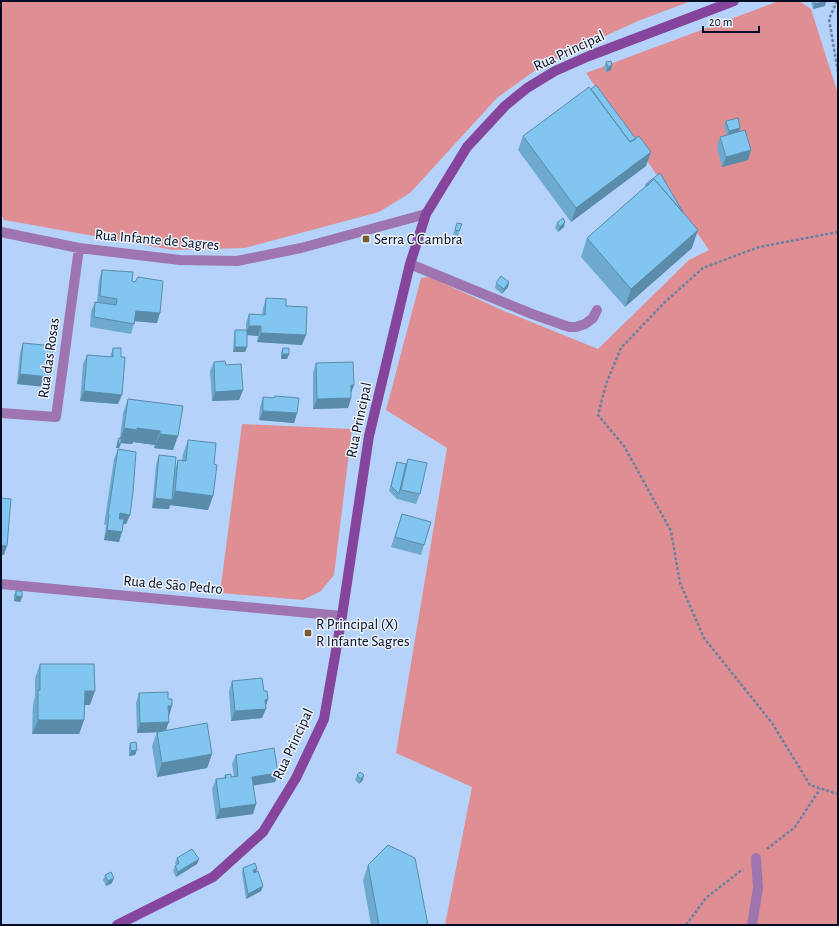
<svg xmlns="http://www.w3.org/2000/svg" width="839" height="926" font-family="'Alegreya Sans',sans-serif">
	<rect width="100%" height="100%" fill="#b5d2fa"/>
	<path fill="#df8f93" d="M1,1H691L638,21L544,64L497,98L410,193L379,212L245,248L173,250L4,220L1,213Z
		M779,1H799L811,9L838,94V925H445L472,787L396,753L447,448L386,410L421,278L430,277L504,311L598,349L689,260L709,250L586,73Z
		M242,424L352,429L334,575L321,591L303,600L220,593Z"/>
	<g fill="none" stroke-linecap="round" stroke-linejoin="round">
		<path stroke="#6b81a2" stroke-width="2.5" stroke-dasharray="3 2" stroke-linecap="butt" d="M837,1L829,19L838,72
			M838,232L759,247L703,268L666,301L621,348L606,384L598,415L624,446L671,531L680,583L704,638L772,723L810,785L838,794
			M767,849L795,827L820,789
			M686,925L706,898L743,869"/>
		<path stroke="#9f75af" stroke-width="10" d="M752,925L758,888L756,858"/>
		<path stroke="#9f75af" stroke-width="10" d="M1,232L79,248L180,260L237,261L301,248L426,214
			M410,264L532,314L569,327H576L585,324L593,318L597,310
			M1,413L56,417L79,248
			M1,584L342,616"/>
		<path stroke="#85459c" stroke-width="10" d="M117,925L213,877L263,832L296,778L324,719L342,616L369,436L410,264L426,214L467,147L505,106L527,88L555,71L589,56L734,1"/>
	</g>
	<path fill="#6eaacf" d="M811,1H826L825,6L813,9Z
		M606,62L611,70L606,72L604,67Z
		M726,121L740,128L739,132L751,150L748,160L722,167L717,147L720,137L727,135L724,126Z
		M523,136L646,166L571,222L518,150Z
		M646,184L692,248L625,307L581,257L587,238L644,188Z
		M457,223L462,224L458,236L453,235Z
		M557,223L564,227L558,232L555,228Z
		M102,270L132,281L157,323L135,321L134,324L131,334L90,327L91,311L95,302H97L99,280Z
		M509,282L508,287L502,294L495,288L496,283Z
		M266,298L286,306L302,345L257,342L258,336L247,335V347L245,352H233L234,335L235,330H246V323L249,314L262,315L263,308Z
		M23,343L46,387L17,384L20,353Z
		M113,348L118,404L80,401L83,364L87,355L110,357Z
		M283,348L289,354L287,359H281V353Z
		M214,362L226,365L243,390L239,400L212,401L210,371Z
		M316,363L354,385L351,393V398L348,408L313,409V373Z
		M275,396L297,413L294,423L259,420L260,407L263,397L274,398Z
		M128,399L183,406L173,450L154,448L155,445L133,442L132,444L121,443L119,448H116L117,442L119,438H120L123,413Z
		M188,440L214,464L213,496L208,510L170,505L169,509L152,508L156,465L159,455L175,469L178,460H182L183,454Z
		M118,449L130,515L126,524H123L119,542L104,540L106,525H104L114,459Z
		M408,459L420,494L416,504L397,499L389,491L397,462L406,464Z
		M402,514L424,545L421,555L391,547Z
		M16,591L22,597L20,602L14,601V595Z
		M40,664L90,705H85L84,720L79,734H32L33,704L35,697V678Z
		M232,681L264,691L268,699L262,718L231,721L229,691Z
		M139,693L169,716L166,730L212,754L207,768L157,777L152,746L157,732L137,733L136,703Z
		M130,743L137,750L135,755L129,756V748Z
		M236,755L278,773L275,782L253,786L256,804L253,814L216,819L212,789L216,779L224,778L225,775L231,777H234L232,764Z
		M357,775L363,780L359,784L355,780Z
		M177,858L199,859L197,864L176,877L173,871L175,866L176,865L175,863Z
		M368,865L428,925H371L363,880Z
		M243,868L257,869L256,872L263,886L261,891L246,899L242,873Z
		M105,875L112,883L106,886L103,880Z"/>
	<path fill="#5a8ba9" d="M826,1L825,6L813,9L815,4Z
		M612,65L611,70L606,72L608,67Z
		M740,128L739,133L727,136L729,131Z
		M751,150L748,160L722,167L726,157Z
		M651,152L646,166L571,222L576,208Z
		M565,222L564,227L558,232L560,227Z
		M698,230L692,248L625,307L631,289Z
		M509,282L508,287L502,294L504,289Z
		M136,311L160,313L157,323L133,321Z
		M249,326H261L258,336L245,335Z
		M261,333L306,335L302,345L257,342Z
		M235,347H247L245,352H233Z
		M282,354H289L287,359H281Z
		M20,374L50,377L46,387L17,384Z
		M351,385H354L350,395Z
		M243,390L239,400L212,401L215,392Z
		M84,391L122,395L118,404L80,401Z
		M351,398L348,408L313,409L317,399Z
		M263,411L297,413L294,423L259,420Z
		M124,428H137L160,431L155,445L133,442L132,444L119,443Z
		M160,434L178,436L173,450L154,448Z
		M118,443H121L119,448H116Z
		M175,491L213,496L208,510L170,505L169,509L152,508L155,498L172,500Z
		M120,513L130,515L126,524L117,523Z
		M107,530L122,532L119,542L104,540Z
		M1,545L7,546L4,555H1Z
		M16,596L22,597L20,602L14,601Z
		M85,691H95L90,705H80Z
		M268,699L265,709H266L262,718L231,721L235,711L265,700Z
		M168,706H172L169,716Z
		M38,720H84L79,734H32Z
		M169,722L165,732L137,733L140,723Z
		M137,750L135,755L129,756L131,751Z
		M212,754L207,768L157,777L162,763Z
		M278,773L275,782L248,786L252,777Z
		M364,775L363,780L359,784L361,779Z
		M256,804L253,814L216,819L220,809Z
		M199,859L197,864L176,877L178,872Z
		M257,869L255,874L251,875L253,870Z
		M114,878L112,883L106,886L108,881Z
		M263,886L261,891L246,899L248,894Z"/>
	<path fill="#80c6f1" stroke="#5a8ba9" d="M814,1H826L815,4Z
		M611,61L612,65L608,67L606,62Z
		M596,85L636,139L630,142L591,89Z
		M589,87L630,142L639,136L651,152L576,208L523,136Z
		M738,118L740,128L729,131L726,121Z
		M745,130L751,150L726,157L720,137Z
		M660,173L683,212L654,179L647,186L646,184Z
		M654,179L698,230L631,289L587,238Z
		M563,218L565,222L560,227L557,223Z
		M457,223L462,224L459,231L455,230Z
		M102,270L133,272L132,281L135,282L138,277L163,281L160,313L136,311L134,324L94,317L95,302L116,305L117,299L100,296Z
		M501,276L509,282L504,289L496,283Z
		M266,298L286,299V306L307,307L306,335L261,333V326H249V314L265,315Z
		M235,330H247V347H235Z
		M23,343L53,346L50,377L20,374Z
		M113,348H121V357H125L122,395L84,391L87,355L113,357Z
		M283,348H289V354H282Z
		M225,361L226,365L241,364L243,390L215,392L214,362Z
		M353,362L354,385H351V398L317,399L316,363Z
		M275,396L299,398L297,413L263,411V397L274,398Z
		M128,399L183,406L178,436L160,434V431L137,428V430L124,428Z
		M119,438H121V443H118Z
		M188,440L216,443L214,464L217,465L213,496L175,491L178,460L186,461Z
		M118,449L136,452L133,492L130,515L120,513L119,519H124L122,532L107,530L109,515H108Z
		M159,455L176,457L172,500L155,498Z
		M408,459L427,463L420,494L401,490Z
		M397,462L406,464L399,494L391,486Z
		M1,498L11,499L7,546L1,545Z
		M402,514L431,522L424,545L395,537Z
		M16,591H22V597L16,596Z
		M40,664H94L95,691H85L84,720H38V690H40Z
		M262,678L264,691H267L268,699L265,700L266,709L235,711L232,681Z
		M168,692V699H172V706H168L169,722L140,723L139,693Z
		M207,723L212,754L162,763L157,732Z
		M136,742L137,750L131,751L130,743Z
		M274,748L278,773L252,777L256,804L220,809L216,779L226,778L225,775L231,774V777L238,776L236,755Z
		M360,772L364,775L361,779L357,775Z
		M388,845L415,858L428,925H379L368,865Z
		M192,849L199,859L178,872L175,866L179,863L177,858Z
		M255,863L257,869L253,870L254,873L258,871L263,886L248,894L243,868Z
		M111,872L114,878L108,881L105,875Z"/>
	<g fill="#775a2e" stroke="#ecf1f8" stroke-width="1.5">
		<rect x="362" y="235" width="8" height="8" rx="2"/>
		<rect x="304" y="629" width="8" height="8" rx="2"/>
	</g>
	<g text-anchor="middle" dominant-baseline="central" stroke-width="3" stroke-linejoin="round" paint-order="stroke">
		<g font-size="15" fill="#010d24" stroke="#ecf1f8">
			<text transform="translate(569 51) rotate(-25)">Rua Principal</text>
			<text transform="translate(157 240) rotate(5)">Rua Infante de Sagres</text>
			<text transform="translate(49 358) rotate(-82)">Rua das Rosas</text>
			<text transform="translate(359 420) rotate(-78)">Rua Principal</text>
			<text transform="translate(173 585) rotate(5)">Rua de São Pedro</text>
			<text transform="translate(293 744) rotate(-65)">Rua Principal</text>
		</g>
		<g font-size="15" fill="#010d24" stroke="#ecf1f8" text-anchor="start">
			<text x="374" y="239">Serra C Cambra</text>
			<text x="316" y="624">R Principal (X)<tspan x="316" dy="17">R Infante Sagres</tspan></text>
		</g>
	</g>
	<rect width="839" height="926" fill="none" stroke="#010d24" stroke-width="4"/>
	<path d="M703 26v6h56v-6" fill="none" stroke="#010d24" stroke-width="2"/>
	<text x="709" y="26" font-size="12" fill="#010d24" stroke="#ecf1f8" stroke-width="3" paint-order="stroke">20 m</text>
</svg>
